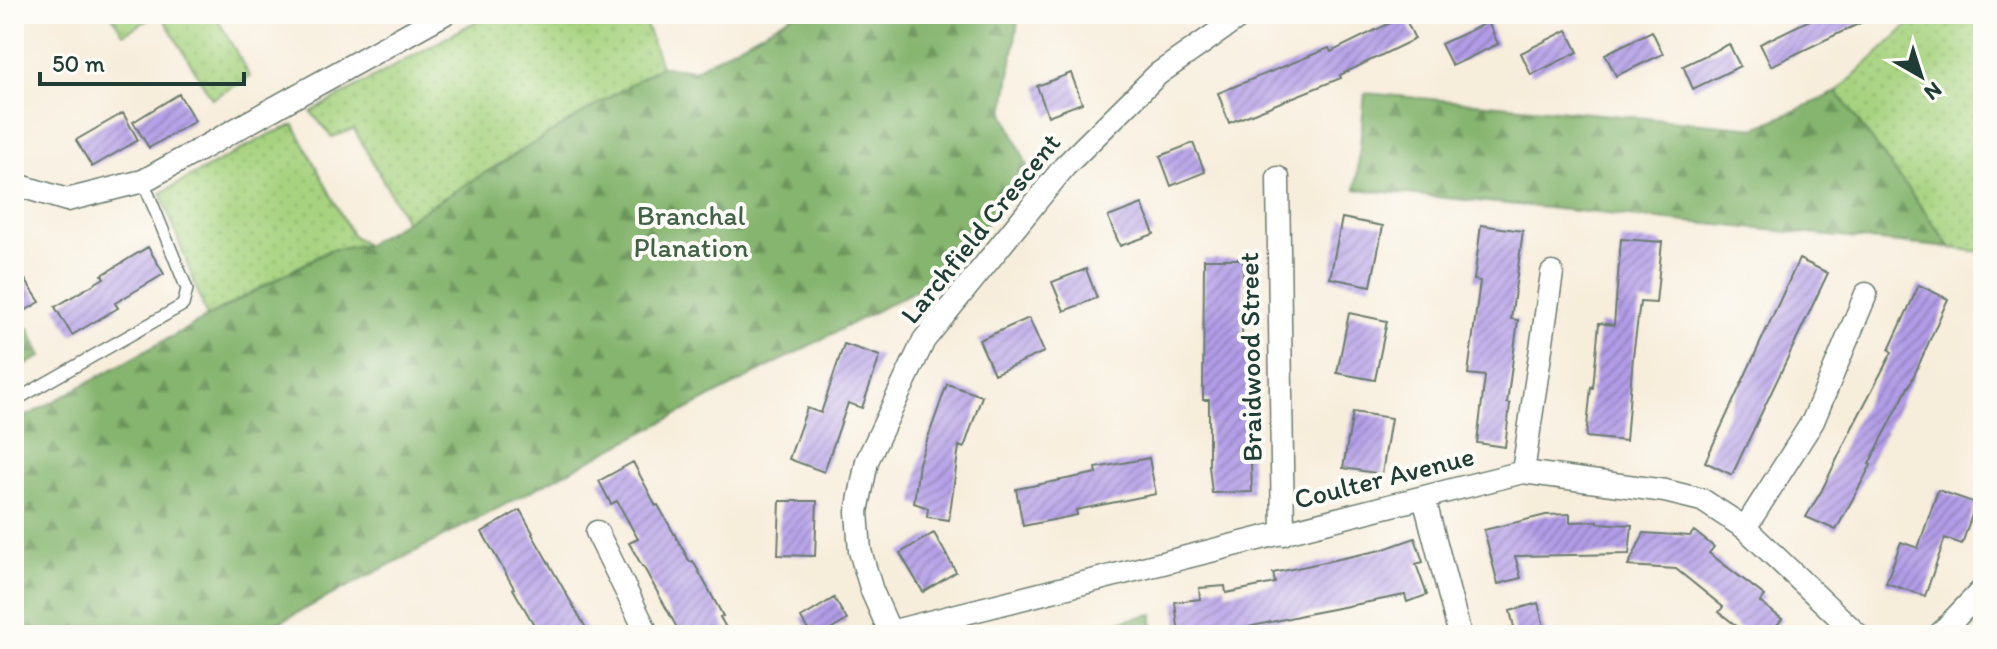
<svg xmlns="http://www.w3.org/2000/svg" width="1997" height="649" font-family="Itim,sans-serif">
	<defs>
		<pattern id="grass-dots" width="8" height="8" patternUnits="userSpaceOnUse" patternTransform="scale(2)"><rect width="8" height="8" fill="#a7d380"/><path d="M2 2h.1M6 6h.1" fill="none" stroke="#8fb66f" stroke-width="1.8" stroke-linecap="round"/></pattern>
		<pattern id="forest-firs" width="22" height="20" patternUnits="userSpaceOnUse" patternTransform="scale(2)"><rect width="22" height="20" fill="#85b56e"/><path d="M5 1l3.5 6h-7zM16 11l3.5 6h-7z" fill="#6c945b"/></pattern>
		<pattern id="building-hatch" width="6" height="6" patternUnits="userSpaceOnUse" patternTransform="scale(2)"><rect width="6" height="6" fill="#b29ce7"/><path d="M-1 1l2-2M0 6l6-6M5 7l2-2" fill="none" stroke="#9080bc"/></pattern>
	</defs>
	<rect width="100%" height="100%" fill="#fdfcf7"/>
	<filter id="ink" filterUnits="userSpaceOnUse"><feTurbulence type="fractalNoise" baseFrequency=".0125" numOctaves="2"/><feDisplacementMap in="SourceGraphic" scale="16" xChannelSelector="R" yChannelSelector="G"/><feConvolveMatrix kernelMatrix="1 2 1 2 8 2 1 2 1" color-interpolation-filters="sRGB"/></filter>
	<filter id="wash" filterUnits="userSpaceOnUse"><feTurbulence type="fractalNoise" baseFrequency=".006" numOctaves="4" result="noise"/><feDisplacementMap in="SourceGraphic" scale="32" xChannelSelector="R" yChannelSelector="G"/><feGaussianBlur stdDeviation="1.8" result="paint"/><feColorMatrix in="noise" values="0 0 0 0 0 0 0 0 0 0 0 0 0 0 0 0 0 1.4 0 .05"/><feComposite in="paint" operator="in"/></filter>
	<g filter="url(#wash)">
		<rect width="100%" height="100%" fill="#f7eddb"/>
		<path fill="url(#grass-dots)" stroke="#63885a" stroke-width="2" d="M111,14H159L123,34Z
			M161,14H215L250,77L212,99Z
			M489,14H642L661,66L406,221L354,129L332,137L311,112Z
			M1920,14H1983V252L1951,248L1837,92Z
			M294,125L352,235L366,245L329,250L207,317L161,193L270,134Z"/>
		<path fill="url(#forest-firs)" stroke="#527951" stroke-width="2" d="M795,14H1019L1004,113L1030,172L939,278L255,635H14V423L330,250L366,245L661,66L694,70Z
			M1837,92L1951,248L1356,189L1365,93L1756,128Z
			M14,327H28L42,356L14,371Z
			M1153,614V635H1057Z"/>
		<g id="blocks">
			<path fill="url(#building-hatch)" d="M1822,14H1879L1771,66L1760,44Z
				M1404,16L1415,39L1340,75L1341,78L1229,123L1218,93L1329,48L1331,52Z
				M1488,22L1498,44L1452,66L1441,44Z
				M1567,30L1578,52L1531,75L1521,53Z
				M1652,31L1663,54L1616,76L1605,54Z
				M1729,44L1740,66L1693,89L1683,66Z
				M1071,73L1082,103L1048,116L1037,86Z
				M179,94L195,121L149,148L133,122Z
				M123,113L138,140L92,167L76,140Z
				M1193,143L1205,172L1171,186L1160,156Z
				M1142,204L1154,234L1120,246L1108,217Z
				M1342,218L1383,226L1371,286L1330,278Z
				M1481,225L1523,231L1511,319L1518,320L1507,403L1510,404L1505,447L1477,443L1485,376L1468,374L1480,281L1474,280Z
				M1621,239L1662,242L1656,303L1640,302L1633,356L1626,441L1586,437L1591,387L1593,388L1599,323L1614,325Z
				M148,247L164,274L115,303L118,308L72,335L55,307L104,278L102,275Z
				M1204,259H1243L1242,343H1248L1246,435H1250L1252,492L1212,493L1209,466V400H1203Z
				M1799,259L1828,273L1732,475L1705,462Z
				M14,263L40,302L14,317Z
				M1086,269L1097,298L1064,311L1052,282Z
				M1919,285L1948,299L1912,380L1869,464L1871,465L1836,530L1806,517L1822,490L1852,428L1892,352L1889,350Z
				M1349,313L1387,321L1375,380L1337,373Z
				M1029,318L1044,352L994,374L979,340Z
				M844,344L880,356L862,408L848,403L824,472L789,459L807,408L821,413Z
				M947,384L982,396L964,448L959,446L949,520L927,517L928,508L914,503L919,463Z
				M1353,412L1391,418L1382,474L1343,468Z
				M1149,458L1156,494L1076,510L1077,515L1023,526L1016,489L1097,473L1096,468Z
				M633,462L656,506L658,505L690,562L693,561L723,616L720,617L730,635H681L643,566H642L629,543L638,539L617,501L611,504L599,481Z
				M1938,490L1976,503L1962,544L1945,538L1925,596L1886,583L1901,542L1918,548Z
				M780,501H817L815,556L778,555Z
				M520,510L533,533L532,534L590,635H540L513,589L514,588L482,532Z
				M1570,514V522L1598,521V523L1632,525L1629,554L1515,556L1521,578L1498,584L1484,530L1546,515Z
				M1694,531L1714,547L1709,553L1765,596L1760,602L1782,619L1769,635H1748L1719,612L1723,607L1676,569L1628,566L1644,533L1690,536Z
				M934,533L956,572L923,592L900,553Z
				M1415,538L1423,562L1416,564L1427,595L1407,602L1405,595L1307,614L1230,631V634L1179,635L1175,602L1200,599L1199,588L1225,586L1226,593L1275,583L1273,573L1381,550Z
				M834,598L847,620L822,635H811L801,618Z
				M1538,603L1546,635H1516L1510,611Z"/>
		</g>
	</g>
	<g filter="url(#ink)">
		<use href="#blocks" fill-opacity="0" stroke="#6b7b6e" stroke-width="2"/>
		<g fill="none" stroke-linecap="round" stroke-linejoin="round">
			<defs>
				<path id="lane" d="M14,401L183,305L187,289L143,181"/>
				<path id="street" d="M1278,178L1283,534
					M14,184L67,200L143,181L444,14
					M1523,472L1552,273
					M1424,498L1460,635
					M1745,528L1813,421L1866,294
					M597,532L648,635
					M890,632L872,591L860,551L857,512L867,461L924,340L1065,166L1158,74L1244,14
					M885,635L890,632L1523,472L1665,491L1702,500L1745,528L1858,635
					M1939,635L1983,589"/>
			</defs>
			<use href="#lane" stroke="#6b7b6e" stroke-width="14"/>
			<use href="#street" stroke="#6b7b6e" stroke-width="25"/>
			<use href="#lane" stroke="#fff" stroke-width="11"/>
			<use href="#street" stroke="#fff" stroke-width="22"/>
		</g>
	</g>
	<g text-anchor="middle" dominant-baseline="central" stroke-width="8" stroke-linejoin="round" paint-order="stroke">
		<g font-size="28" fill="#416247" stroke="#fdfcf7">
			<text x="691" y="215">Branchal<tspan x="691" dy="32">Planation</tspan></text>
		</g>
		<g font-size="28" fill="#1f3d34" stroke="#fdfcf7">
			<text transform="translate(980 228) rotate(-51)">Larchfield Crescent</text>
			<text transform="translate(1250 357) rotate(-91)">Braidwood Street</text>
			<text transform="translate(1384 477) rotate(-14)">Coulter Avenue</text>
		</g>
	</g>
	<rect width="1997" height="649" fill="none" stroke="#fdfcf7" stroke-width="48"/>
	<g transform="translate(1921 76) rotate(141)" stroke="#fdfcf7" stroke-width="6" paint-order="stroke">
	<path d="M0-6L14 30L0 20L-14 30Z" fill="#1f3d34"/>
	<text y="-12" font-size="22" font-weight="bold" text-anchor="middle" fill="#1f3d34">N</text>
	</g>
	<path d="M40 72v12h204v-12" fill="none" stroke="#1f3d34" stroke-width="4"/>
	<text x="52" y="72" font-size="24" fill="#1f3d34" stroke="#fdfcf7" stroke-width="6" paint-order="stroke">50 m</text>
</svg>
